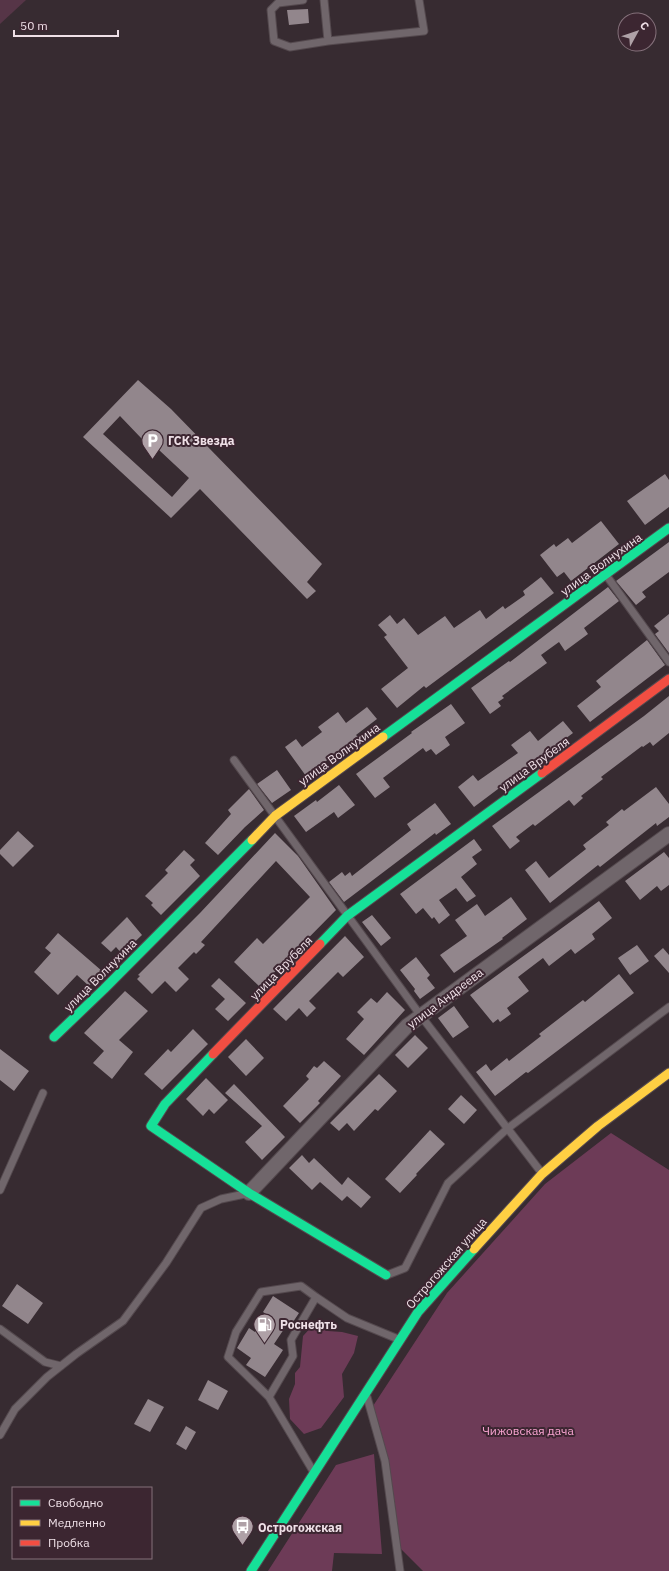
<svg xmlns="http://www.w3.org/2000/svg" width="669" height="1571" font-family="'IBM Plex Sans',sans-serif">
	<rect width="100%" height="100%" fill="#372b31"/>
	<path fill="#563547" d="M0,0H26L0,24Z"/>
	<path fill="#6d3b57" d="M611,1133L669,1170V1571H423L399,1547L384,1444L373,1406L447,1293L545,1184Z
		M315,1323L328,1331L342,1332L358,1336L354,1353L342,1374L344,1397L321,1428L304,1434L290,1419L289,1399L295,1384V1373L300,1367L303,1336Z
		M374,1454L382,1554L334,1553L332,1571H268L336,1465Z"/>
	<path fill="#92868c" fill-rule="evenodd" d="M308,9L309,23L289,25L287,10Z
		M138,380L171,409L322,564L307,582L316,591L307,599L200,489L171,518L83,437ZM120,416L142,439L144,436L189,478L172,497L103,434Z
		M665,474L669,480V507L645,525L627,501Z
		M601,521L619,544L571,581L564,572L557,577L540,555L554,544L556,547L568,538L572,543Z
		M669,542V572L642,592L646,597L636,605L616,581Z
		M541,577L554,593L426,688L424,686L397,708L381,689L408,668L384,637L387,635L378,625L390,615L397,624L404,618L418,635L445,616L454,628L480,610L486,619L503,606L505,609L525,595L523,591Z
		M608,587L619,601L584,628L588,634L565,651L559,642L541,655L547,663L502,696L504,698L498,702L501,706L490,714L471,688L509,661L510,662Z
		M669,614V653L655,634L659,631L654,626Z
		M647,640L665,665L590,722L577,706L601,687L596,681Z
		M669,696V733L653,746L650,742L643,747L642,746L601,777L603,779L581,796L583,798L574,806L569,800L535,826L533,824L516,837L520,841L510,849L492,826L644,716Z
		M451,704L465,723L445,737L450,745L436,755L431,749L426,752L423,748L383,778L390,787L375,798L356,774L412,733L411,732Z
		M367,707L377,719L356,735L358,737L306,776L285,747L296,739L302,747L322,732L318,727L338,712L346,723Z
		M563,721L573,733L474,807L458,787L473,775L478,781L518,753L511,745L530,731L538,741Z
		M277,770L291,790L272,803L257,784Z
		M339,785L355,805L338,818L334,812L306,832L294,816L316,800L317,802Z
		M656,787L669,804V817L657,826L656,823L600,867L598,865L550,903L525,870L536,861L549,878L586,849L583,845L609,825L606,822L622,809L624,811Z
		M249,789L264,810L245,827L218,855L205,843L231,814L228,810Z
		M435,803L451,824L436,835L435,833L344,902L329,882L342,872L345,876L350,872L352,876L411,830L407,824Z
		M18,831L34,846L13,867L0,854V850Z
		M275,833L298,856L336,910L260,987L234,962L257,938L263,944L310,897L276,861L201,942L205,945L196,954L194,952L178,968L189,979L176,992L165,981L152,994L137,979L140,976L138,975L200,913Z
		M474,839L482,850L472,857L477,864L461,877L476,896L467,902L456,888L439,900L450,915L439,924L434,917L432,919L423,908L416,914L400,894Z
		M184,850L195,860L190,865L200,876L161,915L151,905L153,903L145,896L168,873L165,870Z
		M664,852L669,858V885L661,891L657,886L640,900L625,881Z
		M511,897L527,919L502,938L503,939L454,973L440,955L467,936L455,920L477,904L485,916Z
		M599,901L612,918L592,934L595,939L575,954L571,949L549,966L543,958L518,977L529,991L507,1008L511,1014L500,1022L498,1019L493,1023L470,995Z
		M372,915L391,938L381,946L362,922Z
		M127,917L142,935L122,954L116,947L111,952L101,943Z
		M58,933L102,971L89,986L77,975L58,995L34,972L51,953L45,948Z
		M345,936L364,957L343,977L338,972L309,1001L316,1008L307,1017L299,1008L286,1021L273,1009Z
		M637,945L649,961L630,975L618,958Z
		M663,948L669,955V973L654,956Z
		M416,957L430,975L427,978L435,988L420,999L414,991L415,989L400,970Z
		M619,974L634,993L528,1073L526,1072L495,1096L476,1072L486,1064L491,1071L507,1058L509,1061L541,1036L539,1034L583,1000L585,1002Z
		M219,978L246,1003L228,1021L215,1009L225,999L211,986Z
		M125,991L148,1011L119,1040L133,1052L112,1079L93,1063L104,1051L84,1033Z
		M387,992L405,1010L364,1055L346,1039L364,1019L357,1012L371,998L377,1003Z
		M454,1006L469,1027L453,1038L438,1018Z
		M193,1029L208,1044L162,1090L144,1074L168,1049L171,1052Z
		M415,1035L428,1048L408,1068L395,1055Z
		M246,1039L264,1058L246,1076L228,1057Z
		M0,1049L29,1071L14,1091L0,1080Z
		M324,1061L341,1076L318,1101L320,1103L300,1123L283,1106L309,1079L306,1076L314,1066L317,1068Z
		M379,1074L397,1091L378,1111L375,1109L354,1131L347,1123L339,1131L330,1123Z
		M206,1078L228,1100L214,1114L209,1109L203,1116L186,1099Z
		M234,1084L285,1137L262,1160L245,1142L262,1126L225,1093Z
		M461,1095L477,1110L464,1124L448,1109Z
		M430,1130L445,1144L416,1174L417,1175L400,1193L385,1179Z
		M302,1155L309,1163L314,1158L342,1185L348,1177L371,1197L361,1208L347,1196L342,1201L320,1182L312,1190L289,1168Z
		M17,1284L43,1303L28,1324L2,1306Z
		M273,1296L299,1313L289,1328L286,1326L274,1344L283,1350L265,1377L246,1365L251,1358L237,1348L249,1328L255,1332L266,1314L263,1312Z
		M208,1380L228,1391L218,1410L198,1400Z
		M148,1399L164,1407L150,1432L134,1424Z
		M186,1426L196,1432L186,1450L176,1444Z"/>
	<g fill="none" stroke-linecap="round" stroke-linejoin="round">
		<defs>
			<path id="lane" d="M303,0L278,3L271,10L274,41L290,47L328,41L424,31L419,0
				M324,0L328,41
				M606,575L669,662
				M234,760L421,1016L541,1172
				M0,1190L43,1093
				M387,1275L405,1268L448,1183L507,1129L669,1007
				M0,1329L45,1362L61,1366
				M269,1397L228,1357L236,1332L261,1292L301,1286L316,1297
				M367,1397L385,1461L400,1571
				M0,1435L15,1409L47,1377L76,1354L123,1321L166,1263L201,1208L221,1199L245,1194
				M313,1471L269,1397L293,1356L291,1340L316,1297L347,1318L398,1339"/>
			<path id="street" d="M249,1193L407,1026L669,834"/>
			<path id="fast" d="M383,737L669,528
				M320,944L347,916L542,773
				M54,1037L104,989L252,840
				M213,1054L165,1104L151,1126L249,1193L386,1275
				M251,1571L418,1312L474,1249"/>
			<path id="slow" d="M252,840L275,816L383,737
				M474,1249L542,1174L598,1126L669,1073"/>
			<path id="jam" d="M542,773L669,679
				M213,1054L320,944"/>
		</defs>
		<use href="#lane" stroke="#54494e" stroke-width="9"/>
		<use href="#street" stroke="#54494e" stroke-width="16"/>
		<use href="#fast" stroke="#54494e" stroke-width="11"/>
		<use href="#slow" stroke="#54494e" stroke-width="11"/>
		<use href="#jam" stroke="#54494e" stroke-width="11"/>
		<use href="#lane" stroke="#70666b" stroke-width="7"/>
		<use href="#street" stroke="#70666b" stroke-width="14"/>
		<use href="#fast" stroke="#16e098" stroke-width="9"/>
		<use href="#slow" stroke="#ffcf43" stroke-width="9"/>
		<use href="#jam" stroke="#f24e42" stroke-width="9"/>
	</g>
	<defs>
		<symbol id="parking-pin" viewBox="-11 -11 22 30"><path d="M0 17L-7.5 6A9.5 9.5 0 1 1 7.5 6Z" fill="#afa1a7" stroke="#3c2631"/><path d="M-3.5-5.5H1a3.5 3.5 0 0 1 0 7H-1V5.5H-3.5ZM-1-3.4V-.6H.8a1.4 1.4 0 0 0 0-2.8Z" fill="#fff"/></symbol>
		<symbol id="fuel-pin" viewBox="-11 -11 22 30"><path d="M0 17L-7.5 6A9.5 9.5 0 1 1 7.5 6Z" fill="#afa1a7" stroke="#3c2631"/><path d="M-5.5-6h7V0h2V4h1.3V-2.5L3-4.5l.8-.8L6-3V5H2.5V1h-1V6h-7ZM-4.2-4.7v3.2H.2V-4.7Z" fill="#fff"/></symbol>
		<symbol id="bus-pin" viewBox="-11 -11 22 30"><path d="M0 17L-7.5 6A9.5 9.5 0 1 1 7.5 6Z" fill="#afa1a7" stroke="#3c2631"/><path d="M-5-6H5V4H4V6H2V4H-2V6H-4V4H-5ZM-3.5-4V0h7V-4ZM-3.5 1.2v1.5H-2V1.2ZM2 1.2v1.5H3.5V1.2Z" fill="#fff"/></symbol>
	</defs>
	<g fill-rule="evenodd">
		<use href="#parking-pin" x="140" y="428" width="25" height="34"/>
		<use href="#fuel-pin" x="252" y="1312" width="25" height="34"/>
		<use href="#bus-pin" x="230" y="1514" width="25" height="34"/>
	</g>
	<g text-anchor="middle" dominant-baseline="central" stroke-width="4" stroke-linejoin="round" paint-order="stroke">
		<g font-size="12" font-weight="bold" fill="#efe0e7" stroke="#3c2631" text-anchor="start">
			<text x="168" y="440">ГСК Звезда</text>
			<text x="280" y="1324">Роснефть</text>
			<text x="258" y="1527">Острогожская</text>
		</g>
		<g font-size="12" fill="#efe0e7" stroke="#3c2631">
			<text transform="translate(601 564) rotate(-36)">улица Волнухина</text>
			<text transform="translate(339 754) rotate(-36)">улица Волнухина</text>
			<text transform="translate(534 764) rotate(-36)">улица Врубеля</text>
			<text transform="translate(281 968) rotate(-46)">улица Врубеля</text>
			<text transform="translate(100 975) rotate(-45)">улица Волнухина</text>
			<text transform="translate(445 998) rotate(-37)">улица Андреева</text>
			<text transform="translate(446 1263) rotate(-49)">Острогожская улица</text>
		</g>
		<g font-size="12" fill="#fba5d3" stroke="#3c2631">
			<text x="528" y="1430">Чижовская дача</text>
		</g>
	</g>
	<rect x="12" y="1487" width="140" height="72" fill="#3c2631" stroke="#84707a"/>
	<rect x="20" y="1500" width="20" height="6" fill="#16e098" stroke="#84707a"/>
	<text x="48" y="1507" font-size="12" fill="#efe0e7">Свободно</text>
	<rect x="20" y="1520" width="20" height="6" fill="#ffcf43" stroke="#84707a"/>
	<text x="48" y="1527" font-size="12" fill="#efe0e7">Медленно</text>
	<rect x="20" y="1540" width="20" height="6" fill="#f24e42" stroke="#84707a"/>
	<text x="48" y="1547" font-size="12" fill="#efe0e7">Пробка</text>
	<g transform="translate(637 32) rotate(50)"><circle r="19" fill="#3c2631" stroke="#84707a"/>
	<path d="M0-3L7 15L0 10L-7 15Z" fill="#afa1a7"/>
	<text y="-6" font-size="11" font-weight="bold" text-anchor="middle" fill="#efe0e7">С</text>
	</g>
	<path d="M14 30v6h104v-6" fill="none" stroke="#efe0e7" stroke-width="2"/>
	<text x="20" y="30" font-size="12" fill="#efe0e7" stroke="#3c2631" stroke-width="3" paint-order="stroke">50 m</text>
</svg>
